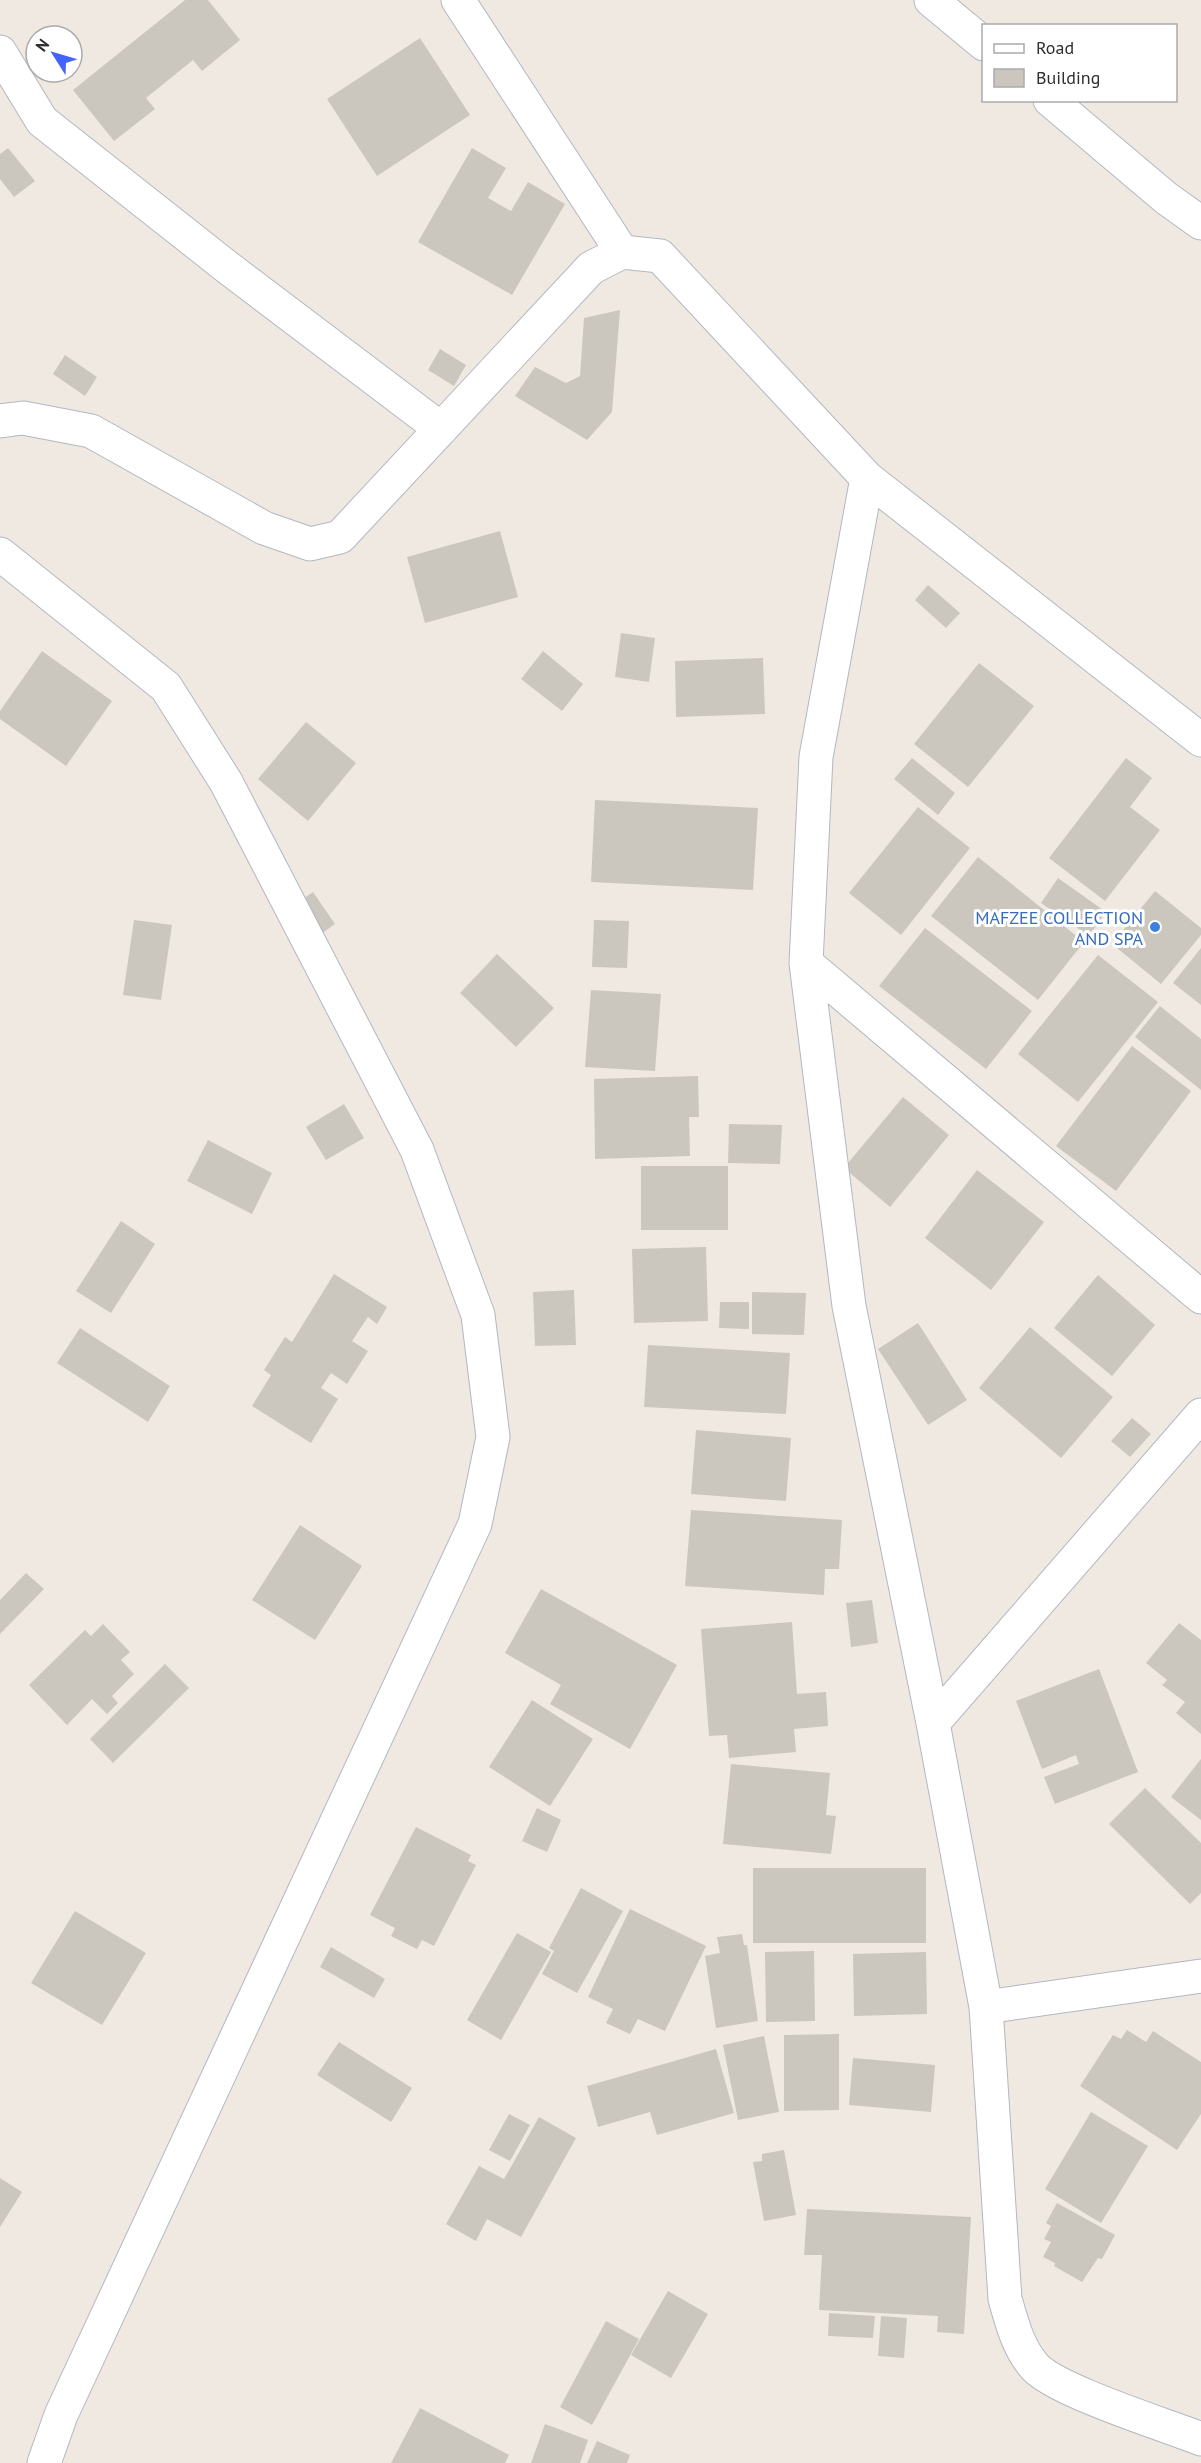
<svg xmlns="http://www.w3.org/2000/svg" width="1201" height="2463" font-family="'PT Sans',sans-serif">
	<rect width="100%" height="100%" fill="#efe9e1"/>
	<path fill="#cbc7bf" d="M185,0H208L240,40L202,71L193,60L146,98L155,109L114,141L73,90Z
		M420,38L470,115L377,176L327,99Z
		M8,148L35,181L14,197L0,179V154Z
		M472,148L506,168L488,198L511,211L528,182L565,204L512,295L418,242Z
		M620,310L612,412L587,440L515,396L535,367L566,383L580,376L584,318Z
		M440,349L466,365L454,386L428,370Z
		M65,355L97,377L85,396L53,374Z
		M500,531L518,597L425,623L407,557Z
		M928,585L960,613L946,628L915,600Z
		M621,633L655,638L649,682L615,677Z
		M42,651L112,701L66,766L0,719V711Z
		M543,651L583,684L562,711L521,679Z
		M763,658L765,714L676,717L675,661Z
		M979,663L1034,706L968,787L914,744Z
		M306,722L356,763L308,821L258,779Z
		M912,758L955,793L938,815L894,779Z
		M1126,758L1152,778L1130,807L1160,830L1105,901L1049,858Z
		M595,800L758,808L753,890L591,882Z
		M918,807L970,848L901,935L849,893Z
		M978,857L1084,942L1038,1000L931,916Z
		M1058,878L1106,912L1089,936L1041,903Z
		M1155,891L1201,928V935L1161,984L1112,944Z
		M313,892L335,924L314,939L291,907Z
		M134,920L172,925L161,1000L123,995Z
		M594,920L629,921L627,968L592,967Z
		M925,928L1032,1011L986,1069L879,986Z
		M1201,948V1005L1173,983Z
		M497,954L554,1008L516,1047L460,993Z
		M1098,955L1158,1002L1078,1102L1018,1054Z
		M591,990L661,994L655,1071L585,1067Z
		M1160,1006L1201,1039V1090L1135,1037Z
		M1132,1046L1191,1091L1116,1191L1056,1146Z
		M698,1076L699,1117H689L690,1156L595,1159L594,1079Z
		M903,1097L949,1135L890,1207L844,1168Z
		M344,1104L364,1138L326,1160L306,1127Z
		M729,1124L782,1125L780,1164L728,1163Z
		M208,1140L272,1173L252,1214L187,1181Z
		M641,1166H728V1230H641Z
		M977,1170L1044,1222L991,1290L925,1238Z
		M121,1221L155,1244L111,1313L76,1291Z
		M706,1247L708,1321L634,1323L632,1249Z
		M334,1274L387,1307L377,1324L368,1317L352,1341L368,1351L347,1384L331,1373L321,1388L338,1399L311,1443L252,1406L271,1375L264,1370L285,1337L292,1342Z
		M1098,1275L1155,1325L1112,1376L1054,1328Z
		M574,1290L576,1345L535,1346L533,1292Z
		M752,1292L806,1293L804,1335L752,1334Z
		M720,1302H749V1329L719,1328Z
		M918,1323L967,1400L928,1425L878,1349Z
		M1030,1327L1113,1397L1061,1458L979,1388Z
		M80,1328L170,1386L148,1422L57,1363Z
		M648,1345L790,1353L786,1414L644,1407Z
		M1132,1418L1151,1434L1130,1457L1111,1441Z
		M696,1430L791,1438L786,1501L691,1494Z
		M691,1510L842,1520L839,1569H825L824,1595L685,1586Z
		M300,1525L362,1566L315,1640L252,1600Z
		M26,1573L44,1589L0,1634V1600Z
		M541,1589L677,1665L630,1749L550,1704L561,1685L505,1653Z
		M872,1600L878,1643L851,1647L846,1603Z
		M792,1622L797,1694L826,1692L828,1726L794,1729L796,1752L729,1758L727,1735L709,1736L701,1629Z
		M1179,1623L1201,1640V1734L1176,1713L1185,1702L1162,1685L1167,1680L1146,1663Z
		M103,1624L130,1652L121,1660L134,1674L112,1696L118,1703L107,1714L92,1699L67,1725L29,1685L85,1630L91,1636Z
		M165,1664L189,1688L113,1763L90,1739Z
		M1099,1669L1138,1772L1055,1804L1044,1777L1079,1764L1076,1755L1042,1769L1016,1701Z
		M532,1700L593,1739L550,1806L489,1767Z
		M1201,1759V1820L1171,1797Z
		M731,1764L830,1773L826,1815L836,1816L831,1854L723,1844Z
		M1145,1788L1201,1843V1893L1190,1904L1109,1824Z
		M537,1808L561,1820L547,1852L522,1841Z
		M416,1827L471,1855L468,1861L476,1865L434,1946L422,1940L417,1949L391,1936L395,1928L370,1915Z
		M753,1868H926V1943H753Z
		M581,1888L623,1911L577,1993L542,1974L554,1951L549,1948Z
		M630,1909L706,1946L665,2031L638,2019L630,2034L606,2023L613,2009L588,1997Z
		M75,1911L146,1953L102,2025L31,1983Z
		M517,1933L551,1952L501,2040L467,2020Z
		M742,1934L744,1945H747L758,2021L716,2028L705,1956L720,1953L717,1937Z
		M331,1947L385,1979L374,1998L320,1967Z
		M814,1951L815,2021L766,2022L765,1952Z
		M926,1952L927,2014L854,2016L853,1954Z
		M1127,2030L1146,2042L1153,2031L1201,2062V2114L1177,2150L1080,2086L1113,2035L1121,2039Z
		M839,2034V2110L784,2111V2035Z
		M764,2036L779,2112L738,2120L723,2045Z
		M339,2042L412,2088L391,2122L317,2075Z
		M716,2049L734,2113L657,2135L650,2112L598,2127L587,2086Z
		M853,2058L935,2065L931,2112L849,2105Z
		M1091,2112L1148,2146L1101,2223L1045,2189Z
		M509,2114L530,2125L510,2161L489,2150Z
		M539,2117L576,2138L521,2237L487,2219L476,2241L446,2224L479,2166L504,2179Z
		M784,2150L796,2215L764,2221L753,2162L762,2161V2154Z
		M0,2178L22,2192L0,2227Z
		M1057,2203L1115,2235L1102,2259L1098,2258L1082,2282L1054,2266L1055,2263L1043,2257L1051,2242L1044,2239L1051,2226L1046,2223Z
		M807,2209L971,2217L964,2334L937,2332L938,2316L819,2310L822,2255H804Z
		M668,2291L708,2314L671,2378L631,2355Z
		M829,2313L875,2316L873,2338L828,2336Z
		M881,2316L907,2318L904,2358L878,2356Z
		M606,2321L639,2339L592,2425L560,2407Z
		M420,2408L509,2455L505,2463H391Z
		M545,2424L588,2440L580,2463H531Z
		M597,2441L630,2455L627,2463H587Z"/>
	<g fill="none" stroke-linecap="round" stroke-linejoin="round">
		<defs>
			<path id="minor" d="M458,0L622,252
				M931,0L984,44
				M0,52L42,121L227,267L441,429
				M1050,100L1166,198L1201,223
				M0,421L23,418L91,431L264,528L310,544L340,537L591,268L622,252L660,256L867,478L1201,740
				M867,478L816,757L806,963L849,1306L933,1723L986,2007L1005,2299C1012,2323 1018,2348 1035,2367C1057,2391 1166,2425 1201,2439
				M0,554L166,687L226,782L417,1150L478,1315L493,1437L475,1524L61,2415L44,2463
				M806,963L1201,1297
				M933,1723L1201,1415
				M986,2007L1201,1976"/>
		</defs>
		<use href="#minor" stroke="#b4b7c1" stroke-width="35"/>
		<use href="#minor" stroke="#fff" stroke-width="33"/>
	</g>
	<circle fill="#3f7fe0" stroke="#fff" stroke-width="2" cx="1155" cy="927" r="6"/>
	<g text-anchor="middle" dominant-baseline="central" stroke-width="6" stroke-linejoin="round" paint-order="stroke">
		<g font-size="18" fill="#366cbe" stroke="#fff" text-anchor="end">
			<text x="1143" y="917">MAFZEE COLLECTION<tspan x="1143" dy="21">AND SPA</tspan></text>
		</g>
	</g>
	<rect x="982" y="24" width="195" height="78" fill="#ffffff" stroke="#ababab" stroke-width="1.5"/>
	<rect x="994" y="44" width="30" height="9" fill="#ffffff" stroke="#ababab" stroke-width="1.5"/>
	<text x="1036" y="54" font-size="18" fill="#2e2e2e">Road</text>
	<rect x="994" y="69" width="30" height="18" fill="#cbc7bf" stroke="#ababab" stroke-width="1.5"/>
	<text x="1036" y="84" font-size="18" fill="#2e2e2e">Building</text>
	<g transform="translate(54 54) rotate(307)"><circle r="28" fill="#ffffff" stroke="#ababab" stroke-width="1.5"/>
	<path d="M0-4.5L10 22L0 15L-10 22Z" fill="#4264fb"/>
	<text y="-9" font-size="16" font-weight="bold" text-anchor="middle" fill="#2e2e2e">N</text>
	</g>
</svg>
